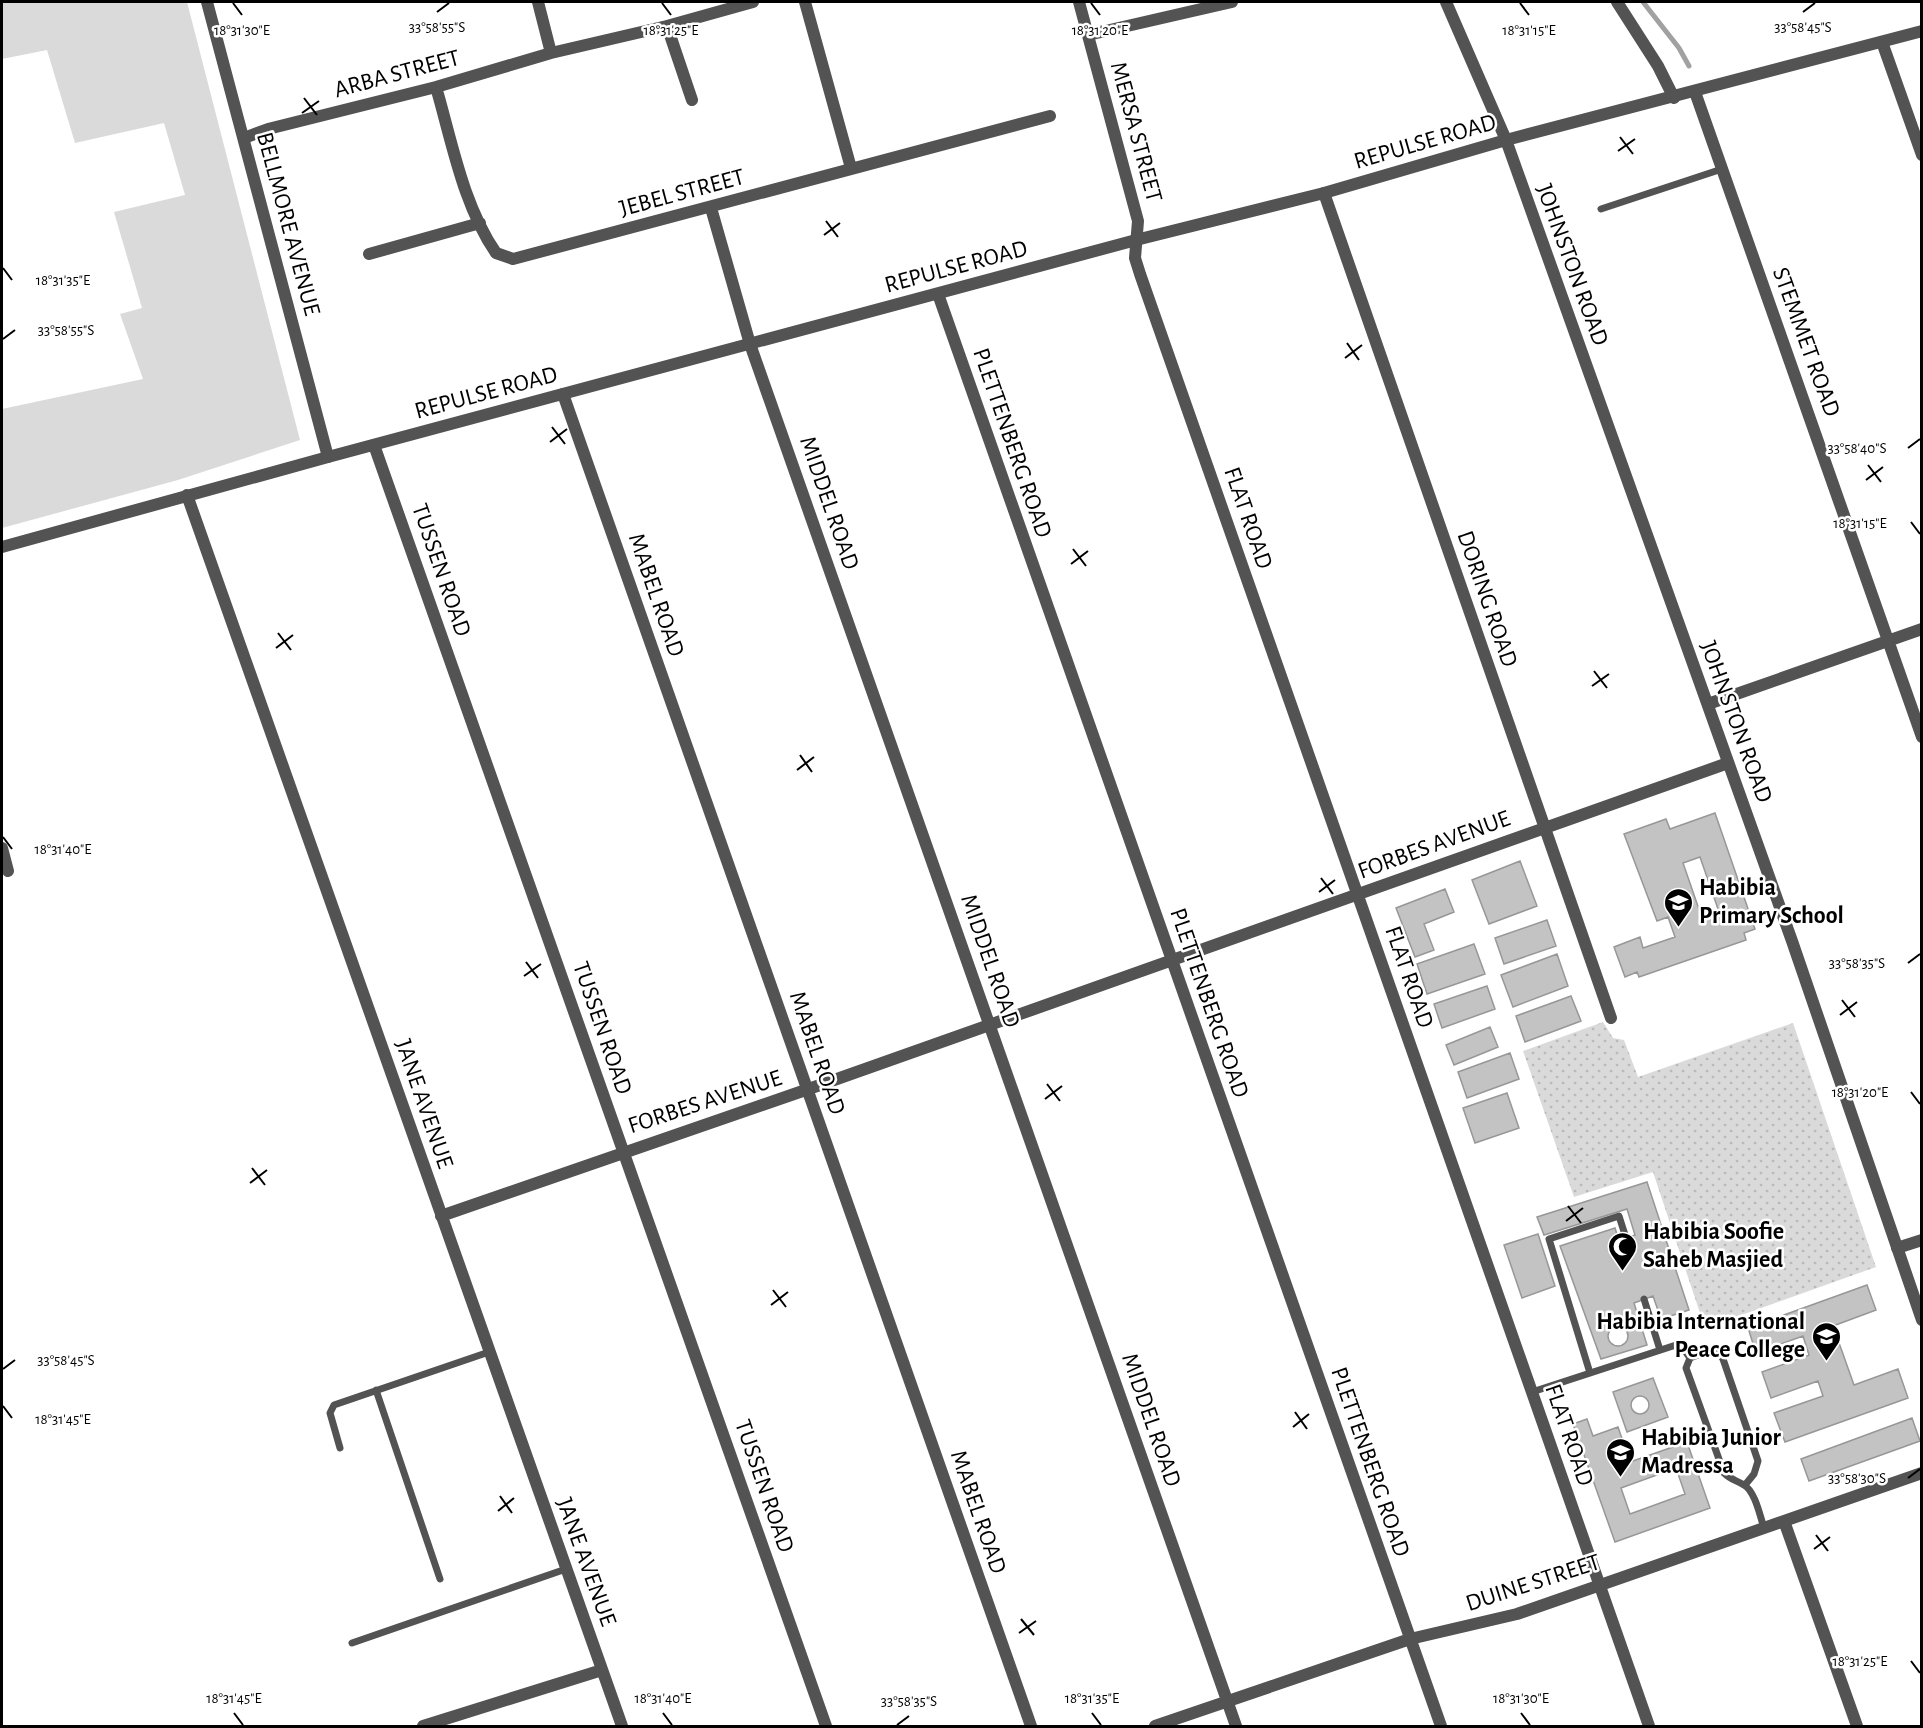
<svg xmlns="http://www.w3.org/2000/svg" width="1923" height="1728" font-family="'Alegreya Sans',sans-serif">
	<defs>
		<pattern id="park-dots" width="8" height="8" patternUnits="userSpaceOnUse" patternTransform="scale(1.5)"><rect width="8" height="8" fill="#dadada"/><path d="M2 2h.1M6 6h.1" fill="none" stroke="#b9b9b9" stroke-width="1.8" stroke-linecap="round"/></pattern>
	</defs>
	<rect width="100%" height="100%" fill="#fff"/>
	<path fill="#dadada" d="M2,2H187L300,440L178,480L2,528V409L143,379L120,314L142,308L114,212L185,195L164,123L75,143L47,50L2,59Z"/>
	<path fill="url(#park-dots)" d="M1603,1022L1613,1038L1624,1040L1638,1077L1793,1023L1876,1267L1705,1328L1653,1172L1574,1197L1523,1051Z"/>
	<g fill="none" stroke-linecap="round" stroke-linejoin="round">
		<path stroke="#a1a1a1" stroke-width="5" d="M1643,2L1679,48L1689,66"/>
	</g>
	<path fill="#c3c3c3" stroke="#979797" stroke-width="1.5" fill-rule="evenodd" d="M1715,813L1755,929L1744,933L1746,940L1639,977L1637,972L1625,977L1614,947L1640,937L1643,948L1675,937L1668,917L1657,921L1624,834L1666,819L1670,829ZM1700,857L1718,909L1701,915L1683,863Z
		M1520,861L1537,906L1489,924L1472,880Z
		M1445,889L1454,912L1424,924L1434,950L1415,957L1396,908Z
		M1547,920L1556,946L1504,964L1495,938Z
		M1474,944L1485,974L1427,994L1417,964Z
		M1557,954L1568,986L1513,1007L1501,975Z
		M1487,986L1495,1009L1442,1028L1434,1004Z
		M1571,996L1581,1021L1525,1042L1516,1016Z
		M1490,1027L1498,1047L1454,1065L1446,1045Z
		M1510,1053L1519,1079L1467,1098L1458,1072Z
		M1507,1093L1519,1128L1475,1143L1463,1108Z
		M1647,1182L1689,1310L1661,1319L1653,1296L1634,1303L1647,1345L1601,1359L1560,1246L1615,1228L1619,1241L1635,1235L1627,1209L1544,1235L1537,1217Z
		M1538,1234L1555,1286L1522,1298L1504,1245Z
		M1867,1285L1876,1310L1833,1326L1854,1385L1898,1369L1908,1398L1785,1442L1774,1413L1823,1396L1818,1381L1771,1398L1762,1372L1809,1355L1803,1336L1756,1353L1748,1328Z
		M1608 1336a10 10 0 1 1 20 0a10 10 0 1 1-20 0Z
		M1653,1378L1668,1417L1627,1432L1613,1392Z
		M1631 1405a9 9 0 1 1 18 0a9 9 0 1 1-18 0Z
		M1912,1418L1920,1441L1809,1481L1801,1459Z
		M1587,1419L1593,1436L1618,1427L1630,1462L1687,1442L1710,1508L1615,1542L1573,1424ZM1676,1468L1685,1494L1630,1514L1621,1488Z"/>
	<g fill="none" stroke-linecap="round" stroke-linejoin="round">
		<path stroke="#535353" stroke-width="7" d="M1601,209L1722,169
			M1644,1299L1660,1350
			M1690,1358L1711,1350L1719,1353L1723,1359L1758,1461L1754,1474L1745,1485
			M1590,1373L1549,1239L1619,1216L1626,1238
			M376,1390L440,1579
			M1532,1392L1676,1345L1682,1347L1690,1358L1686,1368L1724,1473C1731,1480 1736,1480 1744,1485C1755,1491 1760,1516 1764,1528
			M340,1448L330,1413L334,1405L489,1352
			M352,1643L566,1569"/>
		<path stroke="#535353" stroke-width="12" d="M538,2L551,53
			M805,2L851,168
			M1079,2L1138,221L1135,258L1140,274L1649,1726
			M1446,2L1506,140
			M1617,2L1658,66L1674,98
			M667,26L692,100
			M1088,35L1232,2
			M1882,42L1922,155
			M436,87C452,142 463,205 496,253L513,259L1050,116
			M1695,92L1922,737
			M244,138L268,129L436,87L551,53L667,26L753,2
			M1324,193L1611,1018
			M711,208L750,344L1236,1726
			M369,254L480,223
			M938,294L1441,1726
			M563,394L1031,1726
			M374,445L826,1726
			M187,495L622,1726
			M2,547L328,457
			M1708,704L1922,629
			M2,848L8,871
			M441,1216L820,1085L1728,763
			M1897,1248L1922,1240
			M1784,1521L1857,1726
			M423,1726L602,1670
			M1155,1726L1410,1639L1517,1614L1922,1473"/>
		<path stroke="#535353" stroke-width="12" d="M207,2L328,457L1136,240L1324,193L1506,140L1922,31
			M1506,140L1792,941L1922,1320"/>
	</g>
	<path fill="none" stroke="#000" stroke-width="2" d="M233,3L242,15M662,3L671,15M1091,3L1100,15M1520,3L1529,15M437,12L449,3M1803,12L1815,3M304,98L317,115M302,113L319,101M1620,137L1633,154M1618,151L1635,139M826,221L838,237M824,235L840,223M3,268L12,280M3,339L15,330M1347,343L1359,360M1345,358L1362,345M552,427L565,444M550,442L567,429M1908,448L1920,439M1868,465L1881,482M1866,480L1883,467M1911,522L1920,534M1073,549L1086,566M1071,564L1088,551M278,633L291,650M276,648L293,635M1594,671L1607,688M1592,686L1609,674M800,755L812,772M797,770L814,757M3,837L12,849M1321,878L1333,894M1319,892L1335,880M526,962L538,978M1908,963L1920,954M524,976L541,964M1842,1000L1855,1017M1840,1015L1857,1002M1047,1084L1060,1101M1911,1092L1920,1104M1045,1099L1062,1086M252,1168L265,1185M250,1183L267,1170M1568,1206L1581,1223M1566,1221L1583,1208M773,1290L786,1307M771,1305L788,1292M3,1369L15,1360M3,1406L12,1418M1295,1412L1307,1429M1293,1427L1309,1414M1908,1478L1920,1469M500,1496L512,1513M498,1511L514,1498M1816,1535L1828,1551M1814,1549L1830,1537M1021,1619L1034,1635M1019,1633L1036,1621M1911,1661L1920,1673M234,1713L243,1725M663,1713L672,1725M1092,1713L1101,1725M1521,1713L1530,1725M897,1725L909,1716"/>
	<defs>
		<symbol id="school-pin" viewBox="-11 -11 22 30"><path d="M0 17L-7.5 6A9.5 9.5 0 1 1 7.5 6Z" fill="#000" stroke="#fff"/><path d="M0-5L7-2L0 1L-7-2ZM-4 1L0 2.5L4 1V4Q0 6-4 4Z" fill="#fff"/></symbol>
		<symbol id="mosque-pin" viewBox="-11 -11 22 30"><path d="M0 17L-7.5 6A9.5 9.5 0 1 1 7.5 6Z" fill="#000" stroke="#fff"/><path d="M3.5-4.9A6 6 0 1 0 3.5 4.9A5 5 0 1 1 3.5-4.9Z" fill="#fff"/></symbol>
		<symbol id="university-pin" viewBox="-11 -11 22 30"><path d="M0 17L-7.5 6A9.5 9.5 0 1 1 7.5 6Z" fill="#000" stroke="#fff"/><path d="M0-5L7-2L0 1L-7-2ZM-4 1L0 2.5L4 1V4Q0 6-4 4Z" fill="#fff"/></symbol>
	</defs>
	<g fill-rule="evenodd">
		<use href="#school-pin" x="1662" y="886" width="33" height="45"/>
		<use href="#mosque-pin" x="1606" y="1230" width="33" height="45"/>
		<use href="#university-pin" x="1810" y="1320" width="33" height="45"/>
		<use href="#school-pin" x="1604" y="1436" width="33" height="45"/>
	</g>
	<g text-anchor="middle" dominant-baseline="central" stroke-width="5" stroke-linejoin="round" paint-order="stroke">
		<g font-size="24" fill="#000" stroke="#fff">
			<text transform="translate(397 74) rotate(-15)">ARBA STREET</text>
			<text transform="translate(1136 132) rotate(75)">MERSA STREET</text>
			<text transform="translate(1425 142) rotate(-16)">REPULSE ROAD</text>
			<text transform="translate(682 193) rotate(-15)">JEBEL STREET</text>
			<text transform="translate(288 224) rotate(75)">BELLMORE AVENUE</text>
			<text transform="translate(1572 265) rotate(70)">JOHNSTON ROAD</text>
			<text transform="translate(956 267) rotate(-15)">REPULSE ROAD</text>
			<text transform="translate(1806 342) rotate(70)">STEMMET ROAD</text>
			<text transform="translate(486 393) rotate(-15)">REPULSE ROAD</text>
			<text transform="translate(1012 443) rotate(71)">PLETTENBERG ROAD</text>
			<text transform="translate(829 503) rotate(71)">MIDDEL ROAD</text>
			<text transform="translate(1248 518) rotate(71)">FLAT ROAD</text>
			<text transform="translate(441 570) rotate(71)">TUSSEN ROAD</text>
			<text transform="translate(656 595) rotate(71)">MABEL ROAD</text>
			<text transform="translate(1487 599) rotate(71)">DORING ROAD</text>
			<text transform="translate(1736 722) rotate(70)">JOHNSTON ROAD</text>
			<text transform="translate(1434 845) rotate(-20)">FORBES AVENUE</text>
			<text transform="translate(990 961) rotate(71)">MIDDEL ROAD</text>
			<text transform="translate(1409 977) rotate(71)">FLAT ROAD</text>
			<text transform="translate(1209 1003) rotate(71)">PLETTENBERG ROAD</text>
			<text transform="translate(602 1028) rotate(71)">TUSSEN ROAD</text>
			<text transform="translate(817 1053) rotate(71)">MABEL ROAD</text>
			<text transform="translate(705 1102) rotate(-18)">FORBES AVENUE</text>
			<text transform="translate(424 1104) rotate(71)">JANE AVENUE</text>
			<text transform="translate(1151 1420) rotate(71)">MIDDEL ROAD</text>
			<text transform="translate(1569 1435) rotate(71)">FLAT ROAD</text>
			<text transform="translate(1370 1462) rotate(71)">PLETTENBERG ROAD</text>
			<text transform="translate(764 1486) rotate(71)">TUSSEN ROAD</text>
			<text transform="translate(978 1512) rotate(71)">MABEL ROAD</text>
			<text transform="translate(586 1562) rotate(70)">JANE AVENUE</text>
			<text transform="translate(1533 1583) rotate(-18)">DUINE STREET</text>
		</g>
		<g font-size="24" font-weight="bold" fill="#000" stroke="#fff" text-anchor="start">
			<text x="1699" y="888">Habibia<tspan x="1699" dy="28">Primary School</tspan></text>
			<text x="1643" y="1232">Habibia Soofie<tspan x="1643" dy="28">Saheb Masjied</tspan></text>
			<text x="1805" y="1322" text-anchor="end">Habibia International<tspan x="1805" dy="28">Peace College</tspan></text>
			<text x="1641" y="1438">Habibia Junior<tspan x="1641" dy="28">Madressa</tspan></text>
		</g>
	</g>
	<g font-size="15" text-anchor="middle" fill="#000" stroke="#fff" stroke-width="5" stroke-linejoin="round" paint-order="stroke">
		<text x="437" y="32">33°58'55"S</text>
		<text x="1803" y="32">33°58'45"S</text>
		<text x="242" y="35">18°31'30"E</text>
		<text x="671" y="35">18°31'25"E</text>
		<text x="1529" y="35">18°31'15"E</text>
		<text x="1100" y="35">18°31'20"E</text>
		<text x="63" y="285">18°31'35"E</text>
		<text x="66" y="335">33°58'55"S</text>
		<text x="1857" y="453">33°58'40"S</text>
		<text x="1860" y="528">18°31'15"E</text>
		<text x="63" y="854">18°31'40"E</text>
		<text x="1857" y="968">33°58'35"S</text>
		<text x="1860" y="1097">18°31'20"E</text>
		<text x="66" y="1365">33°58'45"S</text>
		<text x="63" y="1424">18°31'45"E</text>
		<text x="1857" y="1483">33°58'30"S</text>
		<text x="1860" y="1666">18°31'25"E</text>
		<text x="234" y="1703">18°31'45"E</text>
		<text x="663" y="1703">18°31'40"E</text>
		<text x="1092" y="1703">18°31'35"E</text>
		<text x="1521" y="1703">18°31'30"E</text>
		<text x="909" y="1706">33°58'35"S</text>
	</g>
	<rect width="1923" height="1728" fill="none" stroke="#000000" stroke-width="6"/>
</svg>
